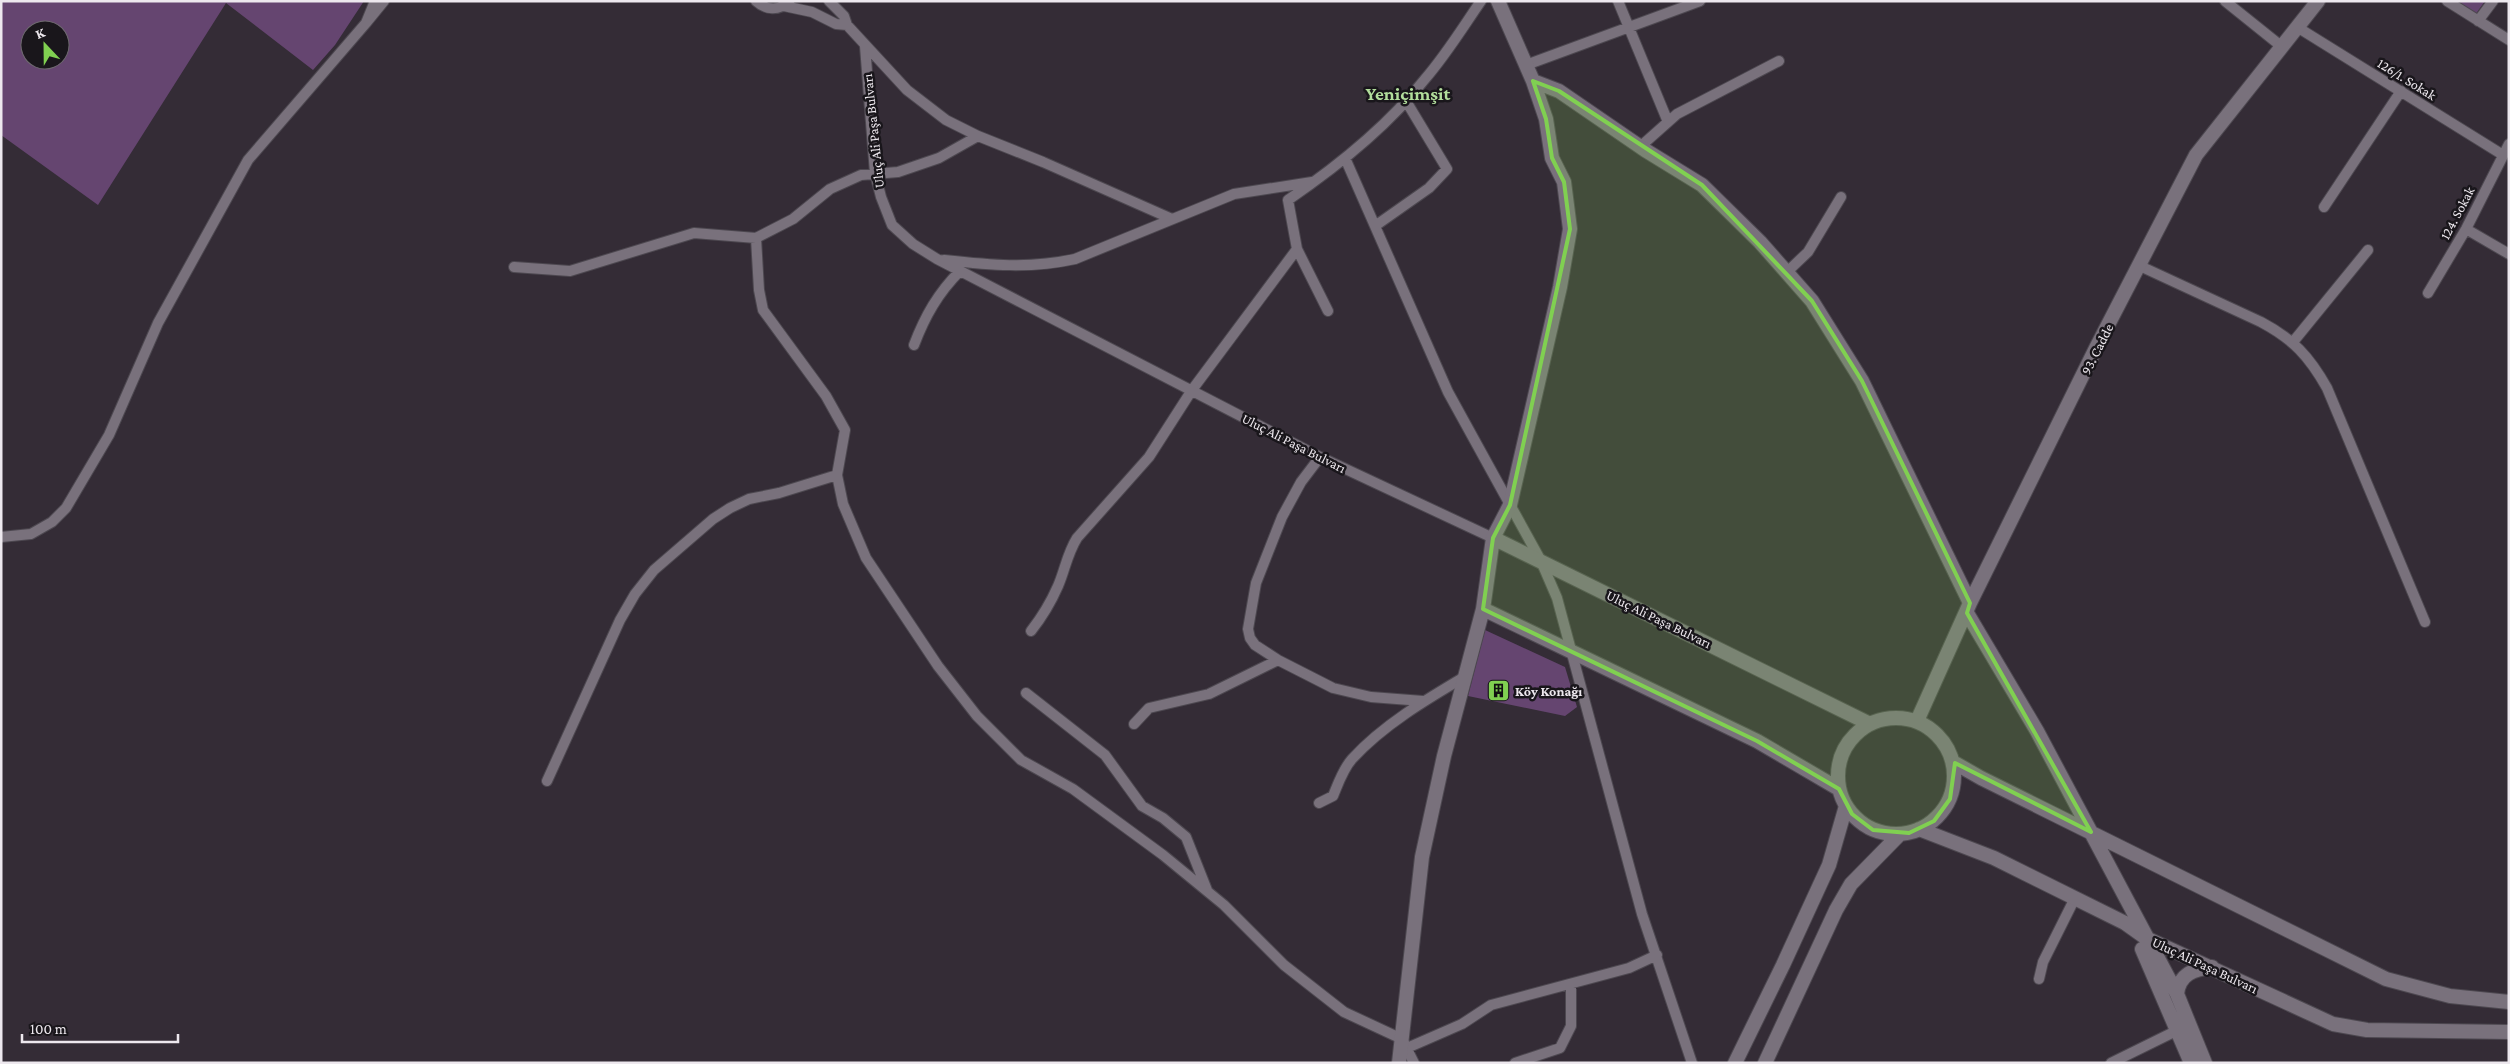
<svg xmlns="http://www.w3.org/2000/svg" width="2510" height="1064" font-family="'Crimson Pro',serif">
	<rect width="100%" height="100%" fill="#342c36"/>
	<path fill="#654570" fill-rule="evenodd" d="M1,1H364L335,45L313,70L226,3L98,205L1,135ZM30,30H60V60H30Z
		M2447,1H2485L2473,18Z
		M1485,630L1565,667L1577,707L1565,716L1468,696Z"/>
	<g fill="none" stroke-linecap="round" stroke-linejoin="round">
		<defs>
			<path id="street" d="M375,1L366,23L384,1
				M756,1C766,10 778,11 789,2
				M829,1L844,16L847,25L907,90L946,120L978,136L1043,162L1172,219
				M1618,1L1668,122
				M2225,1L2281,46
				M2447,1L2509,40
				M784,6L812,12L836,24L847,25
				M2478,21L2493,1
				M2297,27L2503,155
				M865,46L875,173L881,197L892,225L913,244L937,259L1320,457L1493,538
				M1526,65L1700,1
				M1641,146L1677,114L1779,61
				M1345,158L1448,392L1541,561L1557,598L1642,914L1692,1063
				M2324,207L2401,91
				M1375,226L1429,188L1447,169L1406,101
				M2466,229L2509,254
				M756,238L759,290L763,310L826,396L845,430L837,475L843,504L866,558L938,666L977,716L1021,760L1073,789L1163,855L1224,905L1284,965L1344,1012L1402,1039L1414,1063
				M1297,249L1328,311
				M944,260C989,265 1030,269 1075,259L1234,194L1312,182
				M2140,266L2261,322C2293,339 2309,356 2327,388L2425,622
				M514,267L570,271L694,233L756,238L793,219L830,189L861,175L898,172L939,158L978,136
				M1787,272L1808,252L1841,197
				M2428,293L2466,229L2509,144
				M2293,342L2368,250
				M914,345C925,316 938,293 960,271
				M1320,457L1301,482L1282,517L1256,583L1248,629L1250,638L1255,645L1278,660L1333,688L1371,697L1423,701
				M1,537L31,534L52,522L66,508L109,435L158,323L248,160L366,23
				M1031,631C1042,617 1051,602 1058,586C1065,570 1067,554 1077,538L1149,457L1192,390L1297,249L1288,200C1338,166 1387,127 1425,79C1446,55 1463,27 1481,1
				M1026,693L1105,755L1142,806L1163,818L1186,837L1207,890
				M1134,724L1149,708L1209,694L1278,660
				M547,781L620,620L635,594L654,570L713,519L730,508L749,499L779,493L837,475
				M1319,803L1333,796C1338,784 1343,769 1352,759C1383,725 1427,699 1466,676
				M2039,979L2043,962L2075,898
				M1407,1048L1462,1024L1491,1005L1629,968L1657,955
				M1515,1063L1560,1048L1571,1026V984
				M2111,1063L2182,1028"/>
			<path id="secondary" d="M1533,81L1559,91L1645,150L1702,185L1760,242L1812,301L1862,381L1970,603
				M1493,538L1870,724
				M1483,609L1757,741L1839,789
				M1967,613L2037,731L2177,994
				M1838 776a58 58 0 1 1 116 0a58 58 0 1 1-116 0Z
				M1917,721L1970,603L2096,348L2196,155L2318,1
				M1953,762L1981,778L2386,979L2450,996L2509,1002
				M1919,829L1994,858L2125,923L2146,938L2333,1024L2367,1030L2509,1032
				M2142,949L2191,1063
				M1399,1063L1422,857L1444,756L1483,609L1493,538L1510,505L1560,287L1570,229L1564,182L1552,158L1546,119L1533,81L1498,1
				M1735,1063L1783,965L1829,865L1846,806
				M1765,1063L1836,910L1851,884L1900,834
				M2205,1063L2177,994C2179,974 2194,969 2212,967"/>
		</defs>
		<use href="#street" stroke="#4d4850" stroke-width="12"/>
		<use href="#secondary" stroke="#4d4850" stroke-width="16"/>
		<use href="#street" stroke="#79717c" stroke-width="10"/>
		<use href="#secondary" stroke="#79717c" stroke-width="14"/>
	</g>
	<path fill="#80d051" fill-opacity="0.2" stroke="#80d051" stroke-width="4" stroke-linejoin="round" d="M1533,81L1559,91L1702,185L1812,301L1862,381L1970,603L1967,613L2091,832L1955,763L1950,799L1934,821L1909,833L1873,830L1852,814L1839,789L1757,741L1483,609L1493,538L1510,505L1570,229L1564,182L1552,158L1546,119Z"/>
	<defs>
		<symbol id="building-square" viewBox="-11 -11 22 22"><rect x="-9" y="-9" width="18" height="18" rx="4" fill="#80d051" stroke="#19161b"/><path d="M-4-6H4V6H1V3H-1V6H-4ZM-2.5-4.3h1.7v1.8h-1.7ZM.8-4.3h1.7v1.8H.8ZM-2.5-1h1.7V.8h-1.7ZM.8-1h1.7V.8H.8Z" fill="#111"/></symbol>
	</defs>
	<g fill-rule="evenodd">
		<use href="#building-square" x="1486" y="678" width="25" height="25"/>
	</g>
	<g text-anchor="middle" dominant-baseline="central" stroke-width="5" stroke-linejoin="round" paint-order="stroke">
		<g font-size="14" fill="#ede8ee" stroke="#19161b">
			<text transform="translate(2407 79) rotate(32)">126/1. Sokak</text>
			<text transform="translate(873 131) rotate(-96)">Uluç Ali Paşa Bulvarı</text>
			<text transform="translate(2457 213) rotate(-62)">124. Sokak</text>
			<text transform="translate(2097 349) rotate(-63)">93. Cadde</text>
			<text transform="translate(1294 443) rotate(27)">Uluç Ali Paşa Bulvarı</text>
			<text transform="translate(1659 619) rotate(26)">Uluç Ali Paşa Bulvarı</text>
			<text transform="translate(2205 965) rotate(25)">Uluç Ali Paşa Bulvarı</text>
		</g>
		<g font-size="14" font-weight="bold" fill="#ede8ee" stroke="#19161b" text-anchor="start">
			<text x="1515" y="691">Köy Konağı</text>
		</g>
		<g font-size="19" font-weight="bold" fill="#b2de9c" stroke="#19161b">
			<text x="1408" y="93">Yeniçimşit</text>
		</g>
	</g>
	<rect width="2510" height="1064" fill="none" stroke="#ede8ee" stroke-width="5"/>
	<g transform="translate(45 45) rotate(338)"><circle r="24" fill="#19161b" stroke="#6e6a6f"/>
	<path d="M0-4L9 19L0 12L-9 19Z" fill="#80d051"/>
	<text y="-8" font-size="14" font-weight="bold" text-anchor="middle" fill="#ede8ee">K</text>
	</g>
	<path d="M22 1034v8h156v-8" fill="none" stroke="#ede8ee" stroke-width="2.5"/>
	<text x="30" y="1034" font-size="15" fill="#ede8ee" stroke="#19161b" stroke-width="4" paint-order="stroke">100 m</text>
</svg>
